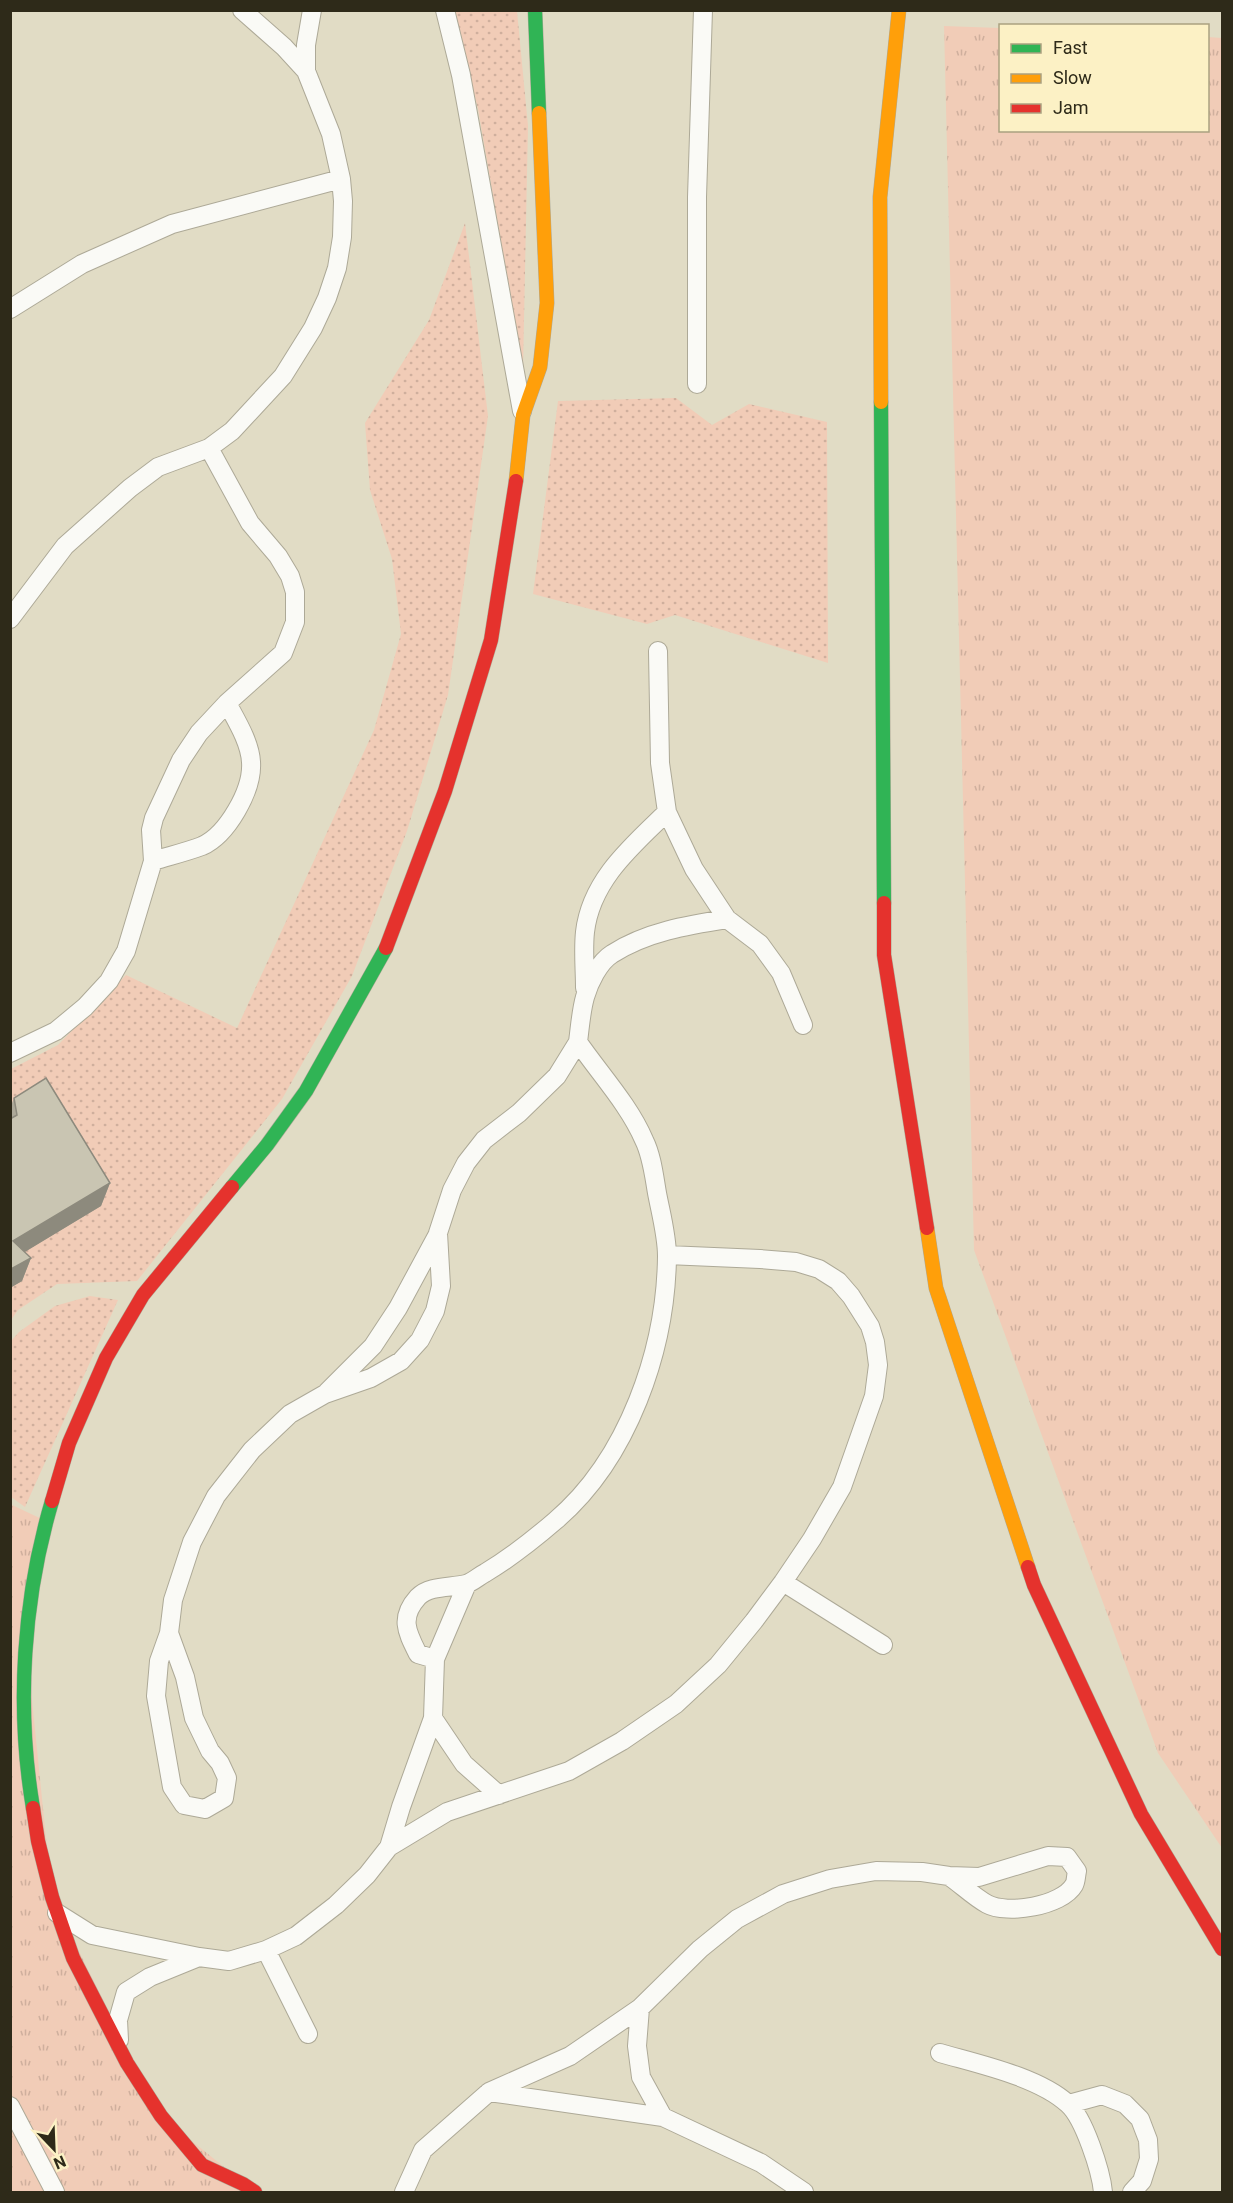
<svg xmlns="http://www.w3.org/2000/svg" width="1233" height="2203" font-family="Roboto,sans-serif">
	<defs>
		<pattern id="grass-tufts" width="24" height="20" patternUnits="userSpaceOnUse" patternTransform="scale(1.5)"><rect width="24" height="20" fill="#f1ccb7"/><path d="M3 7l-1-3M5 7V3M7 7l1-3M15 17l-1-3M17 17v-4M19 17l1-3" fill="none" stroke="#cfaf9d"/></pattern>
		<pattern id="park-dots" width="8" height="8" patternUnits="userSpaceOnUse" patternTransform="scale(1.5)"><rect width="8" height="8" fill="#f1ccb7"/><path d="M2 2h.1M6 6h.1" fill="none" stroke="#cfaf9d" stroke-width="1.8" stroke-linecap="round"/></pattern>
	</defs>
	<rect width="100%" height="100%" fill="#e1dcc5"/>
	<path fill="url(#grass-tufts)" d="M944,26L1000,28V130H1208V37L1222,38V1848L1158,1753L974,1250Z
		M10,1504L46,1521L26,1641L52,1897L161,2116L255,2192H11Z"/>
	<path fill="url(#park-dots)" d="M453,11H517L528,126L523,369L478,109Z
		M465,223L488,416L448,695L407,831L352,976L282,1099L137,1281L57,1284L18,1310L11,1320V1069L58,1045L126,975L237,1028L374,730L401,634L392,559L370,490L365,423L429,320Z
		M676,398L712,425L749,404L827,422L828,663L675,615L647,624L533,594L558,401Z
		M90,1296L118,1300L25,1507L11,1497V1341L19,1332L55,1306Z"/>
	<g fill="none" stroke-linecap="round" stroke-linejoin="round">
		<defs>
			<path id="street" d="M242,10L284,47L306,71
				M445,10L461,75L522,411
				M10,309L82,264L172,224L341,179
				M697,384V197L703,10
				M10,619L65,546L130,488L158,467L209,448L232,431L283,376L313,328L327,298L337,268L342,237L343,201L341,179L331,134L306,71V45L312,10
				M658,651L660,763L667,812L694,869L727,919L760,944L781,973L803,1025
				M153,861C169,856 186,852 202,846C227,835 253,790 251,762C250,742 236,720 227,703
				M585,988C585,970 583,950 585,932C591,880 632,846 667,812
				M578,1042C580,1027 581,1011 585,997C589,983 599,962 612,954C646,932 688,925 727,919
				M10,1053L56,1031L85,1007L109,981L126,951L153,861L151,830L154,818L181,760L199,733L227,703L283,653L295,622V592L290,576L278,556L250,523L209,448
				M327,1392L373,1346L398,1308L438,1234
				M783,1582L883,1645
				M169,1633L185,1677L194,1718L210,1751L220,1763L227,1778L224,1798L205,1809L184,1805L172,1787L156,1696L159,1661L169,1633L173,1600L192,1542L216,1496L252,1450L290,1414L325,1394L371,1378L401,1361L420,1340L435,1311L441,1286L438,1233L452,1190L466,1163L484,1140L519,1113L557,1076L578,1042C600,1074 629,1105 644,1140C652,1156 654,1176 657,1193C661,1214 667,1236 667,1256C666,1350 628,1459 555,1521C533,1540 510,1558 485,1573C479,1576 473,1582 466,1584C451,1588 430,1585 418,1597C399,1618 407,1632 418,1654L435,1659
				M433,1718L464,1764L499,1795
				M389,1847L401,1807L433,1718L435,1659L467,1584
				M57,1913L92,1935L199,1957
				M266,1950L308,2034
				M640,2008L700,1949L737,1919L783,1894L830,1879L876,1871L922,1872L949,1876L979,1877L1048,1856L1067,1857L1077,1871C1076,1875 1076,1882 1074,1885C1062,1906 1007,1915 987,1904C974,1897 962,1885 949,1876
				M119,2040L118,2020L126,1992L150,1977L199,1957L229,1961L266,1950L296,1936L336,1905L367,1875L389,1847L447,1812L569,1771L622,1741L676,1704L718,1665L754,1621L783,1582L812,1539L842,1487L874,1396L878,1365L875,1342L870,1326L851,1296L838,1281L819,1269L796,1262L760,1259L667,1255
				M940,2053C978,2064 1039,2077 1068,2104C1084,2118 1101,2171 1103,2192
				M489,2092L570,2056L640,2008L637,2046L641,2077L663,2117
				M1069,2104L1102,2095L1125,2104L1140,2119L1148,2140L1149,2159L1142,2181L1132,2192
				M10,2106L55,2192
				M404,2192L423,2150L489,2092L663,2117L761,2163L804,2192"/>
			<path id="fast" d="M535,10L539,113
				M881,402L884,903
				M232,1187L267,1145L306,1091L386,948
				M33,1808C16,1707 23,1599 52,1501"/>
			<path id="slow" d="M881,402L880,197L899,10
				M516,481L523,415L540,367L547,303L539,113
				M927,1228L936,1288L1028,1567"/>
			<path id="jam" d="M884,903V955L927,1228
				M386,948L445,791L491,640L516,481
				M52,1501L69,1443L106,1358L143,1295L232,1187
				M1028,1567L1034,1585L1141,1814L1222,1949
				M33,1808L38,1841L52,1897L73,1958L127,2063L161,2116L202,2165L243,2184L255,2192"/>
		</defs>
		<use href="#street" stroke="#ada997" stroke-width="20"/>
		<use href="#fast" stroke="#ada997" stroke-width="15"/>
		<use href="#slow" stroke="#ada997" stroke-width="15"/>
		<use href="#jam" stroke="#ada997" stroke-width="15"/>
		<use href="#street" stroke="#fafaf6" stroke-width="18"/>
		<use href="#fast" stroke="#30b455" stroke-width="14"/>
		<use href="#slow" stroke="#ff9f0a" stroke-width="14"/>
		<use href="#jam" stroke="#e5322d" stroke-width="14"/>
	</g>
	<path fill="#ada999" d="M14,1098L110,1183L101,1206L24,1252L31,1258L22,1281L10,1288V1108Z"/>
	<path fill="#8d8a7d" d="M110,1183L101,1206L10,1261L13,1241Z
		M31,1258L22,1281L10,1288L11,1269Z"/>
	<path fill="#c9c5b2" stroke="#8d8a7d" stroke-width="1.5" d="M46,1078L110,1183L13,1241L31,1258L11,1269L10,1119L17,1115L14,1098Z"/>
	<rect width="1233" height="2203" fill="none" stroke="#2e2a19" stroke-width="24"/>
	<rect x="999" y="24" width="210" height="108" fill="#fcf1c5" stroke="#aaa180" stroke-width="1.5"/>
	<rect x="1011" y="44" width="30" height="9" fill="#30b455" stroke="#aaa180" stroke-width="1.5"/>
	<text x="1053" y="54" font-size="18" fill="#2e2a19">Fast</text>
	<rect x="1011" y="74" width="30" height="9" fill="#ff9f0a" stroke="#aaa180" stroke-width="1.5"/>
	<text x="1053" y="84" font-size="18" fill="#2e2a19">Slow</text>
	<rect x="1011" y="104" width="30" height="9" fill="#e5322d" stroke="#aaa180" stroke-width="1.5"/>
	<text x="1053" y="114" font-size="18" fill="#2e2a19">Jam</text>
	<g transform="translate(54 2149) rotate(157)" stroke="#fcf1c5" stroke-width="4.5" paint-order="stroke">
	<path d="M0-4.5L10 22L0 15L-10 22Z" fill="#2e2a19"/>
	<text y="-9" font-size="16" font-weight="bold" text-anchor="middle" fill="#2e2a19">N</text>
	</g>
</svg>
